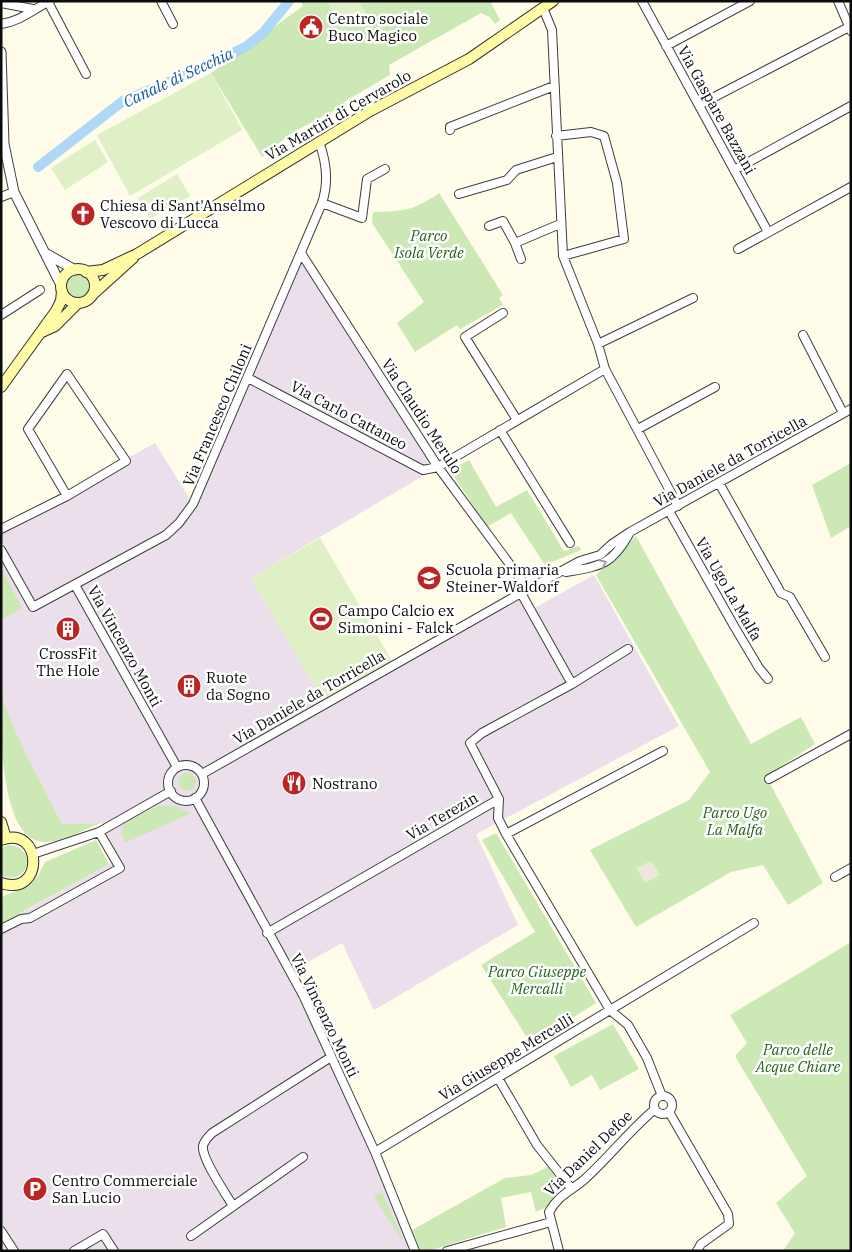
<svg xmlns="http://www.w3.org/2000/svg" width="852" height="1252" font-family="'IBM Plex Serif',serif">
	<rect width="100%" height="100%" fill="#fffcea"/>
	<path fill="#eadfeb" d="M301,253L438,467L251,578L323,700L519,590L531,610L594,575L679,726L476,834L518,925L374,1010L342,943L290,972L303,995L415,1251H1V925L116,860L99,832L105,828L101,823L62,824L25,752L1,697V620L21,608L1,567V529L155,443L191,501Z"/>
	<path fill="#cce8b4" d="M301,1H490L500,20L495,24L490,17L481,13L389,65L390,75L344,102L345,105L293,132L262,157L211,73L303,6Z
		M439,193L503,295L499,298L503,305L460,329L457,325L415,352L397,323L424,302L372,223L373,212C404,211 413,211 439,193Z
		M67 286a11 11 0 1 1 22 0a11 11 0 1 1-22 0Z
		M469,460L496,507L527,490L564,551L579,546L581,550L545,565L511,513L487,527L450,470Z
		M851,463V526L831,538L812,485Z
		M636,536L751,744L801,717L815,744L766,776L823,883L788,905L763,865L731,872L636,927L590,850L689,800L710,772L596,575Z
		M1,567L22,608L1,620Z
		M1,697L25,752L62,824L101,823C85,829 64,841 47,842C0,845 1,736 1,697Z
		M178 782a9 9 0 1 1 18 0a9 9 0 1 1-18 0Z
		M157,806H175L191,813L125,843L121,832L125,823Z
		M496,833L596,1003L531,1044L481,965L535,932L482,840Z
		M96,840L109,864L1,924V897L26,887L38,876L45,862Z
		M9,845C31,846 34,872 13,878L1,876V848Z
		M851,942V1251H783L795,1233L776,1203L807,1176L735,1056L747,1043L730,1015Z
		M613,1024L639,1069L600,1090L592,1075L571,1087L554,1056Z
		M548,1167L561,1185L549,1206L536,1212L531,1192L501,1198L506,1227L428,1251H421L412,1230L505,1178L531,1175Z
		M382,1192L403,1239L402,1240L374,1197Z"/>
	<path fill="#dff0c6" d="M326,1H359L366,13L342,27Z
		M211,73L242,130L130,196L97,135Z
		M95,140L108,162L65,190L51,168Z
		M177,174L190,196L150,219L138,198Z
		M320,538L392,661L323,701L251,578Z"/>
	<path fill="#ede9da" d="M651,861L660,875L645,883L636,868Z"/>
	<g fill="none" stroke-linecap="round" stroke-linejoin="round">
		<path stroke="#afd7f6" stroke-width="10" d="M38,167L123,101L199,70L247,46L263,33L289,1"/>
		<defs>
			<path id="minor" d="M161,1L173,24
				M642,1L768,232
				M838,1L851,31
				M48,2L86,74
				M1,3L33,9
				M543,8L552,30L563,256L598,344L605,369L678,506
				M1,24C21,21 32,10 50,1
				M666,46L750,1
				M699,105L849,27
				M450,130V127L554,86
				M556,136L591,132L604,136L617,183L624,239L563,256
				M734,170L851,106
				M459,194L507,180L516,170L557,157
				M1,197L14,192
				M322,203L362,218L367,179L385,169
				M489,226L503,221L515,243L560,224
				M515,243L521,259
				M738,249L851,187
				M301,253L438,467L528,589
				M503,313L465,337L517,420
				M1,315L40,290
				M803,335L843,413
				M598,344L693,298
				M248,378L423,470L438,467L605,369
				M638,429L715,387
				M500,430L570,543
				M719,483L781,593L790,597L825,657
				M669,511L734,626L759,668L768,679
				M1,529L67,496L126,461L67,374L28,429L67,496
				M1,550L33,607L166,535L179,523L193,504L322,203C329,182 327,163 319,142
				M566,572C600,566 611,566 629,534
				M75,585L177,767
				M572,684L628,649
				M168 783a18 18 0 1 1 36 0a18 18 0 1 1-36 0Z
				M202,774L521,593L580,561L600,555L612,544L630,532L851,409
				M769,779L851,734
				M195,798L303,995L375,1152L415,1251
				M499,799L498,818L506,834L610,1010L628,1025L647,1058L662,1096
				M506,834L663,751
				M33,854L99,832L171,791
				M835,877L851,868
				M1,929L21,919L30,918L120,868L99,832
				M267,933L499,799L470,743L482,733L572,684L521,593
				M498,1078L537,1145L571,1188
				M654 1105a9 9 0 1 1 18 0a9 9 0 1 1-18 0Z
				M669,1112L728,1214L729,1224L701,1244L697,1251
				M375,1152L754,923
				M233,1206C226,1194 201,1158 203,1146C204,1141 208,1137 212,1133L331,1057
				M1,1231L14,1251
				M191,1236L303,1157
				M74,1251L103,1234L114,1251
				M447,1251L551,1222
				M559,1251L549,1212C560,1193 572,1191 586,1178C610,1156 630,1130 655,1109"/>
			<path id="tertiary" d="M1,52L4,144L14,192L61,285
				M47,254L75,270"/>
			<path id="secondary" d="M61 286a17 17 0 1 1 34 0a17 17 0 1 1-34 0Z
				M86,272L103,270L137,254L370,111L469,59L553,1
				M92,295L133,258
				M42,332L55,326L78,303
				M1,387L56,311L61,301L62,291
				M1,822L6,838
				M1,840C43,824 45,898 1,883"/>
		</defs>
		<use href="#minor" stroke="#3e3e3e" stroke-width="10"/>
		<use href="#tertiary" stroke="#3e3e3e" stroke-width="11"/>
		<use href="#secondary" stroke="#2d2d2d" stroke-width="12"/>
		<use href="#minor" stroke="#fff" stroke-width="8"/>
		<use href="#tertiary" stroke="#fff" stroke-width="9"/>
		<use href="#secondary" stroke="#fffaa5" stroke-width="10"/>
	</g>
	<defs><path id="oneway-chevron" d="M-2-3.5L2.5 0L-2 3.5" fill="none" stroke-width="1.6" stroke-linecap="round" stroke-linejoin="round" transform="scale(1.25)"/></defs>
	<use stroke="#9d9d9d" href="#oneway-chevron" transform="translate(603 563) rotate(-26)"/>
	<defs>
		<symbol id="civic-disc" viewBox="-11 -11 22 22"><circle r="9.5" fill="#bb2524" stroke="#fff"/><path d="M-.6-6.5H3V-4.5H.6V-3L4-1V1h2V6H-6V1h2V-1L-.6-3ZM-1.2 2.5V6h2.4V2.5Z" fill="#fff"/></symbol>
		<symbol id="church-disc" viewBox="-11 -11 22 22"><circle r="9.5" fill="#bb2524" stroke="#fff"/><path d="M-1.2-6h2.4v3.5h3.3v2.4h-3.3V6h-2.4V-.1h-3.3v-2.4h3.3Z" fill="#fff"/></symbol>
		<symbol id="school-disc" viewBox="-11 -11 22 22"><circle r="9.5" fill="#bb2524" stroke="#fff"/><path d="M0-5L7-2L0 1L-7-2ZM-4 1L0 2.5L4 1V4Q0 6-4 4Z" fill="#fff"/></symbol>
		<symbol id="stadium-disc" viewBox="-11 -11 22 22"><circle r="9.5" fill="#bb2524" stroke="#fff"/><path d="M0-5a6.5 5 0 1 0 0 10a6.5 5 0 1 0 0-10ZM-3.5-1.8h7v3.6h-7Z" fill="#fff"/></symbol>
		<symbol id="building-disc" viewBox="-11 -11 22 22"><circle r="9.5" fill="#bb2524" stroke="#fff"/><path d="M-4-6H4V6H1V3H-1V6H-4ZM-2.5-4.3h1.7v1.8h-1.7ZM.8-4.3h1.7v1.8H.8ZM-2.5-1h1.7V.8h-1.7ZM.8-1h1.7V.8H.8Z" fill="#fff"/></symbol>
		<symbol id="restaurant-disc" viewBox="-11 -11 22 22"><circle r="9.5" fill="#bb2524" stroke="#fff"/><path d="M-5-6h1v4h1v-4h1v4h1v-4h1v5L-1.5 .5V6h-2V.5L-5-1ZM5-6V6H3V1.5H1.5Q1.5-4 5-6Z" fill="#fff"/></symbol>
		<symbol id="parking-disc" viewBox="-11 -11 22 22"><circle r="9.5" fill="#bb2524" stroke="#fff"/><path d="M-3.5-5.5H1a3.5 3.5 0 0 1 0 7H-1V5.5H-3.5ZM-1-3.4V-.6H.8a1.4 1.4 0 0 0 0-2.8Z" fill="#fff"/></symbol>
	</defs>
	<g fill-rule="evenodd">
		<use href="#civic-disc" x="297" y="13" width="28" height="28"/>
		<use href="#church-disc" x="69" y="200" width="28" height="28"/>
		<use href="#school-disc" x="415" y="564" width="28" height="28"/>
		<use href="#stadium-disc" x="307" y="605" width="28" height="28"/>
		<use href="#building-disc" x="54" y="615" width="28" height="28"/>
		<use href="#building-disc" x="175" y="672" width="28" height="28"/>
		<use href="#restaurant-disc" x="280" y="769" width="28" height="28"/>
		<use href="#parking-disc" x="21" y="1175" width="28" height="28"/>
	</g>
	<g text-anchor="middle" dominant-baseline="central" stroke-width="5" stroke-linejoin="round" paint-order="stroke">
		<g font-size="15" fill="#0b0b0b" stroke="#fff" text-anchor="start">
			<text x="328" y="18">Centro sociale<tspan x="328" dy="17">Buco Magico</tspan></text>
			<text x="100" y="205">Chiesa di Sant'Anselmo<tspan x="100" dy="17">Vescovo di Lucca</tspan></text>
			<text x="446" y="569">Scuola primaria<tspan x="446" dy="17">Steiner-Waldorf</tspan></text>
			<text x="338" y="610">Campo Calcio ex<tspan x="338" dy="17">Simonini - Falck</tspan></text>
			<text x="68" y="653" text-anchor="middle">CrossFit<tspan x="68" dy="17">The Hole</tspan></text>
			<text x="206" y="677">Ruote<tspan x="206" dy="17">da Sogno</tspan></text>
			<text x="312" y="783">Nostrano</text>
			<text x="52" y="1180">Centro Commerciale<tspan x="52" dy="17">San Lucio</tspan></text>
		</g>
		<g font-size="15" fill="#0b0b0b" stroke="#fff">
			<text transform="translate(717 110) rotate(61)">Via Gaspare Bazzani</text>
			<text transform="translate(338 115) rotate(-30)">Via Martiri di Cervarolo</text>
			<text transform="translate(217 415) rotate(-67)">Via Francesco Chiloni</text>
			<text transform="translate(349 415) rotate(28)">Via Carlo Cattaneo</text>
			<text transform="translate(422 416) rotate(57)">Via Claudio Merulo</text>
			<text transform="translate(730 461) rotate(-29)">Via Daniele da Torricella</text>
			<text transform="translate(729 589) rotate(60)">Via Ugo La Malfa</text>
			<text transform="translate(125 646) rotate(61)">Via Vincenzo Monti</text>
			<text transform="translate(309 697) rotate(-30)">Via Daniele da Torricella</text>
			<text transform="translate(442 816) rotate(-30)">Via Terezin</text>
			<text transform="translate(325 1015) rotate(64)">Via Vincenzo Monti</text>
			<text transform="translate(506 1057) rotate(-31)">Via Giuseppe Mercalli</text>
			<text transform="translate(588 1153) rotate(-44)">Via Daniel Defoe</text>
		</g>
		<g font-size="15" font-style="italic" fill="#27621c" stroke="#fff">
			<text x="429" y="235">Parco<tspan x="429" dy="17">Isola Verde</tspan></text>
			<text x="735" y="812">Parco Ugo<tspan x="735" dy="17">La Malfa</tspan></text>
			<text x="537" y="971">Parco Giuseppe<tspan x="537" dy="17">Mercalli</tspan></text>
			<text x="798" y="1049">Parco delle<tspan x="798" dy="17">Acque Chiare</tspan></text>
		</g>
		<g font-size="16" font-style="italic" fill="#155a9c" stroke="#fff">
			<text transform="translate(178 77) rotate(-25)">Canale di Secchia</text>
		</g>
	</g>
	<rect width="852" height="1252" fill="none" stroke="#0b0b0b" stroke-width="5"/>
</svg>
